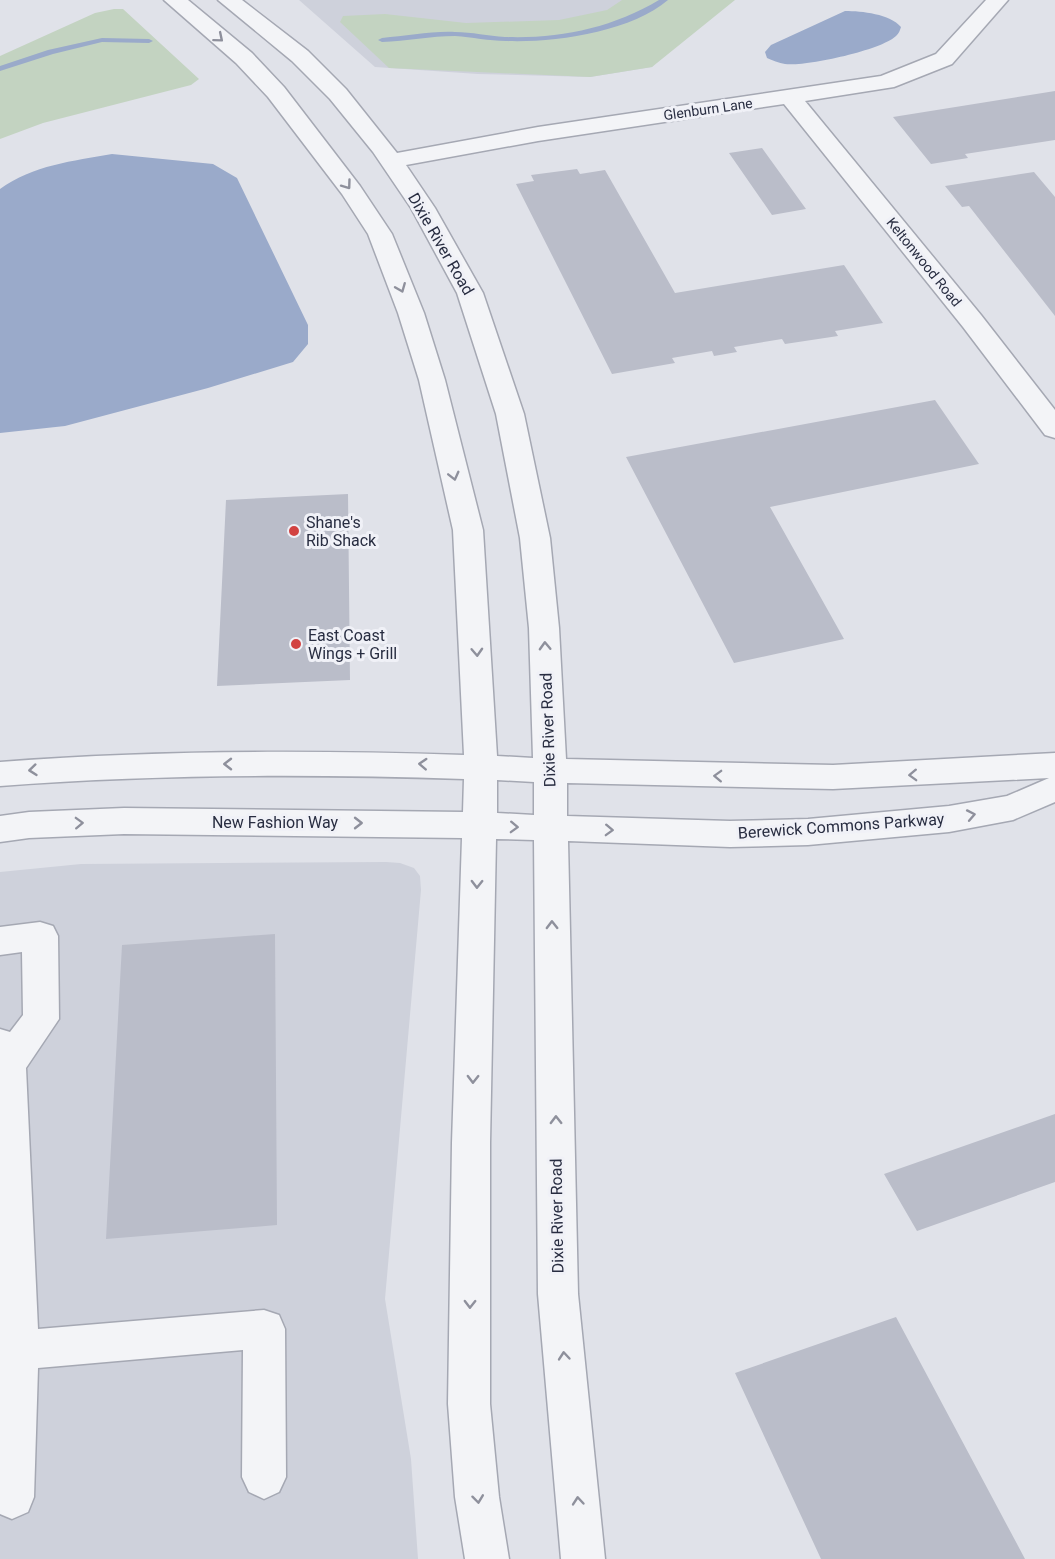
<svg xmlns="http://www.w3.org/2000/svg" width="1055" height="1559" font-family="Roboto,sans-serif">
	<rect width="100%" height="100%" fill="#e0e2e9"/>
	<path fill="#ced1db" d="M299,0H704L652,67L590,77L478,74L375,67Z
		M386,862L400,863L414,868L420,876L421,890L385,1299L411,1459L418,1559H0V872L81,864Z"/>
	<path fill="#c3d3c1" d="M622,0H735L652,67L590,77L389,68L340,22L343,16L385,14L466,23L559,20L607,10Z
		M114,9H123L199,79L191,85L43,123L0,139V56L95,13Z"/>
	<path fill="#9aaaca" d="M845,11C862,11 890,14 901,27C900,30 899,33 897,35C884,50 804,67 785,64C779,63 772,60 767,58L765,52L771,45Z
		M112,154L213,164L237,178L308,325V344L293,362L208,388L65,426L0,433V189C33,165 73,161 112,154Z"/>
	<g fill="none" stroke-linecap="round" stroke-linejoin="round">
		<path fill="#9aaaca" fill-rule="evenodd" d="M659,0H668C631,32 553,43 506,41C489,41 472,37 455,36C431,36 406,41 382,42L378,40L382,38C406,36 431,31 455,32C472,32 488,36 505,37C559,39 612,28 659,0Z
			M102,38L149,39L153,41L149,43L102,42L53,54L0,71V66L48,50Z"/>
	</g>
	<path fill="#babdc9" d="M1055,91V140L965,154L968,158L931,164L893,117Z
		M762,148L806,209L772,215L729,153Z
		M577,169L580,174L605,170L675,293L844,265L883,323L835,331L838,336L785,344L782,339L734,347L737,352L714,356L712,351L672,358L675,363L612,374L516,184L534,181L531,175Z
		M1034,172L1055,197V316L969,206L962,207L945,186Z
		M935,400L979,464L770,507L844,639L734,663L626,457Z
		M348,494L350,680L217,686L226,500Z
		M275,934L277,1225L106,1239L122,945Z
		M1055,1114V1182L917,1231L884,1174Z
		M896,1317L1025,1559H821L735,1373Z"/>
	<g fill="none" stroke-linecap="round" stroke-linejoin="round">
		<defs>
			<path id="minor" d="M164,0H188L252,53L284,87L360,186L392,234L424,313L445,380L483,530L497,756L533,758L529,628L520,538L496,414L457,293L411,208L373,152L330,99L292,61L218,0H242L308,51L346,89L397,153L538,127L881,76L936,54L986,0H1008L952,64L894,87L805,101L981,315L1055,410V438L1045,435L963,327L784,104L538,141L406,165L435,208L483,293L524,414L550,538L559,628L566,759L833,765L1055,753V802L1013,820L949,832L808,845L730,847L568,841L578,1294L605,1559H561L538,1294L534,840L496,839L490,1143V1404L499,1497L509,1559H465L455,1497L448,1404L452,1143L462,838L124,834L29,838L0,842V816L29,812L124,808L463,812L464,779C309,774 155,774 0,786V762C155,750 309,750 464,755L453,530L419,380L398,313L368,234L342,194L268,97L236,63ZM1049,778L1007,796L949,806L808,819L730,821L567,816V783L833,789ZM497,780L534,782V815L497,813Z
				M40,922L53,926L58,936L59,1019L26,1068L38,1329L264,1310L279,1315L285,1329L286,1477L279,1492L264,1499L249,1492L242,1477L243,1350L38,1368L34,1497L28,1512L12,1519L0,1514V1029L10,1032L23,1015L22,952L0,955V927Z"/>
		</defs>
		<use href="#minor" stroke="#a5a8b3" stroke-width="3"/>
		<use href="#minor" fill="#f3f4f7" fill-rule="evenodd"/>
	</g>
	<defs><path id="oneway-chevron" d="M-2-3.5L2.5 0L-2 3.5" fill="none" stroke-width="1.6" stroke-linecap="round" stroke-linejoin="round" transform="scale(1.5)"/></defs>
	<g stroke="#8e909c">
		<use href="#oneway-chevron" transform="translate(219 38) rotate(40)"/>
		<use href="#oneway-chevron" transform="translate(347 185) rotate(54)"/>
		<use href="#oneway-chevron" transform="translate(401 288) rotate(68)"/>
		<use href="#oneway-chevron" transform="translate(454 476) rotate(76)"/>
		<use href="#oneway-chevron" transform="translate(545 646) rotate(-92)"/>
		<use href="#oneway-chevron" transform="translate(477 652) rotate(87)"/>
		<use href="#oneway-chevron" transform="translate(228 764) rotate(180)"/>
		<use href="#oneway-chevron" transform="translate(423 764) rotate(-177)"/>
		<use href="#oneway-chevron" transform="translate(33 770) rotate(174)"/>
		<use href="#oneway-chevron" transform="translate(913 775) rotate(178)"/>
		<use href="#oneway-chevron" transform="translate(718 776) rotate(-178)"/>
		<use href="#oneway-chevron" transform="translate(971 815) rotate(-11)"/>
		<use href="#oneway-chevron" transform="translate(79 823) rotate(-2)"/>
		<use href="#oneway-chevron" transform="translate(358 823)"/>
		<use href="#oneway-chevron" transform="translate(514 827) rotate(2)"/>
		<use href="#oneway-chevron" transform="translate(609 830) rotate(2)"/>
		<use href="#oneway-chevron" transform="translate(477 884) rotate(91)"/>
		<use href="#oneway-chevron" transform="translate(552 925) rotate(-91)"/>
		<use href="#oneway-chevron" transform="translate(473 1079) rotate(91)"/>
		<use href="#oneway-chevron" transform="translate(556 1120) rotate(-91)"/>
		<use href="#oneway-chevron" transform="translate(470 1304) rotate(91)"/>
		<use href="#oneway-chevron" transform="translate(564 1356) rotate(-95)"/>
		<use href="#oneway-chevron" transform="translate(478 1499) rotate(83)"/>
		<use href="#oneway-chevron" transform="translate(578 1501) rotate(-95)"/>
	</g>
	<g fill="#d24241" stroke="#f0f1f7" stroke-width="2">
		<circle cx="294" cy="531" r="6"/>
		<circle cx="296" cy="644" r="6"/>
	</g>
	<g text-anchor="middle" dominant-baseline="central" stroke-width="6" stroke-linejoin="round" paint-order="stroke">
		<g font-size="14" fill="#282d41" stroke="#f0f1f7">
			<text transform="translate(708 109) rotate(-8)">Glenburn Lane</text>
			<text transform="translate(924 262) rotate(51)">Keltonwood Road</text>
		</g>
		<g font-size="16" fill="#282d41" stroke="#f0f1f7">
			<text transform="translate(441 244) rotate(60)">Dixie River Road</text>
			<text transform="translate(548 730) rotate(-92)">Dixie River Road</text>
			<text x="275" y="822">New Fashion Way</text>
			<text transform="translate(841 826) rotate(-4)">Berewick Commons Parkway</text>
			<text transform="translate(557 1216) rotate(-91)">Dixie River Road</text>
		</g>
		<g font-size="16" fill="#282d41" stroke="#f0f1f7" text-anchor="start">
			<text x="306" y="522">Shane's<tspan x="306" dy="18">Rib Shack</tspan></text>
			<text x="308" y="635">East Coast<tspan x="308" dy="18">Wings + Grill</tspan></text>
		</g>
	</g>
</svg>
